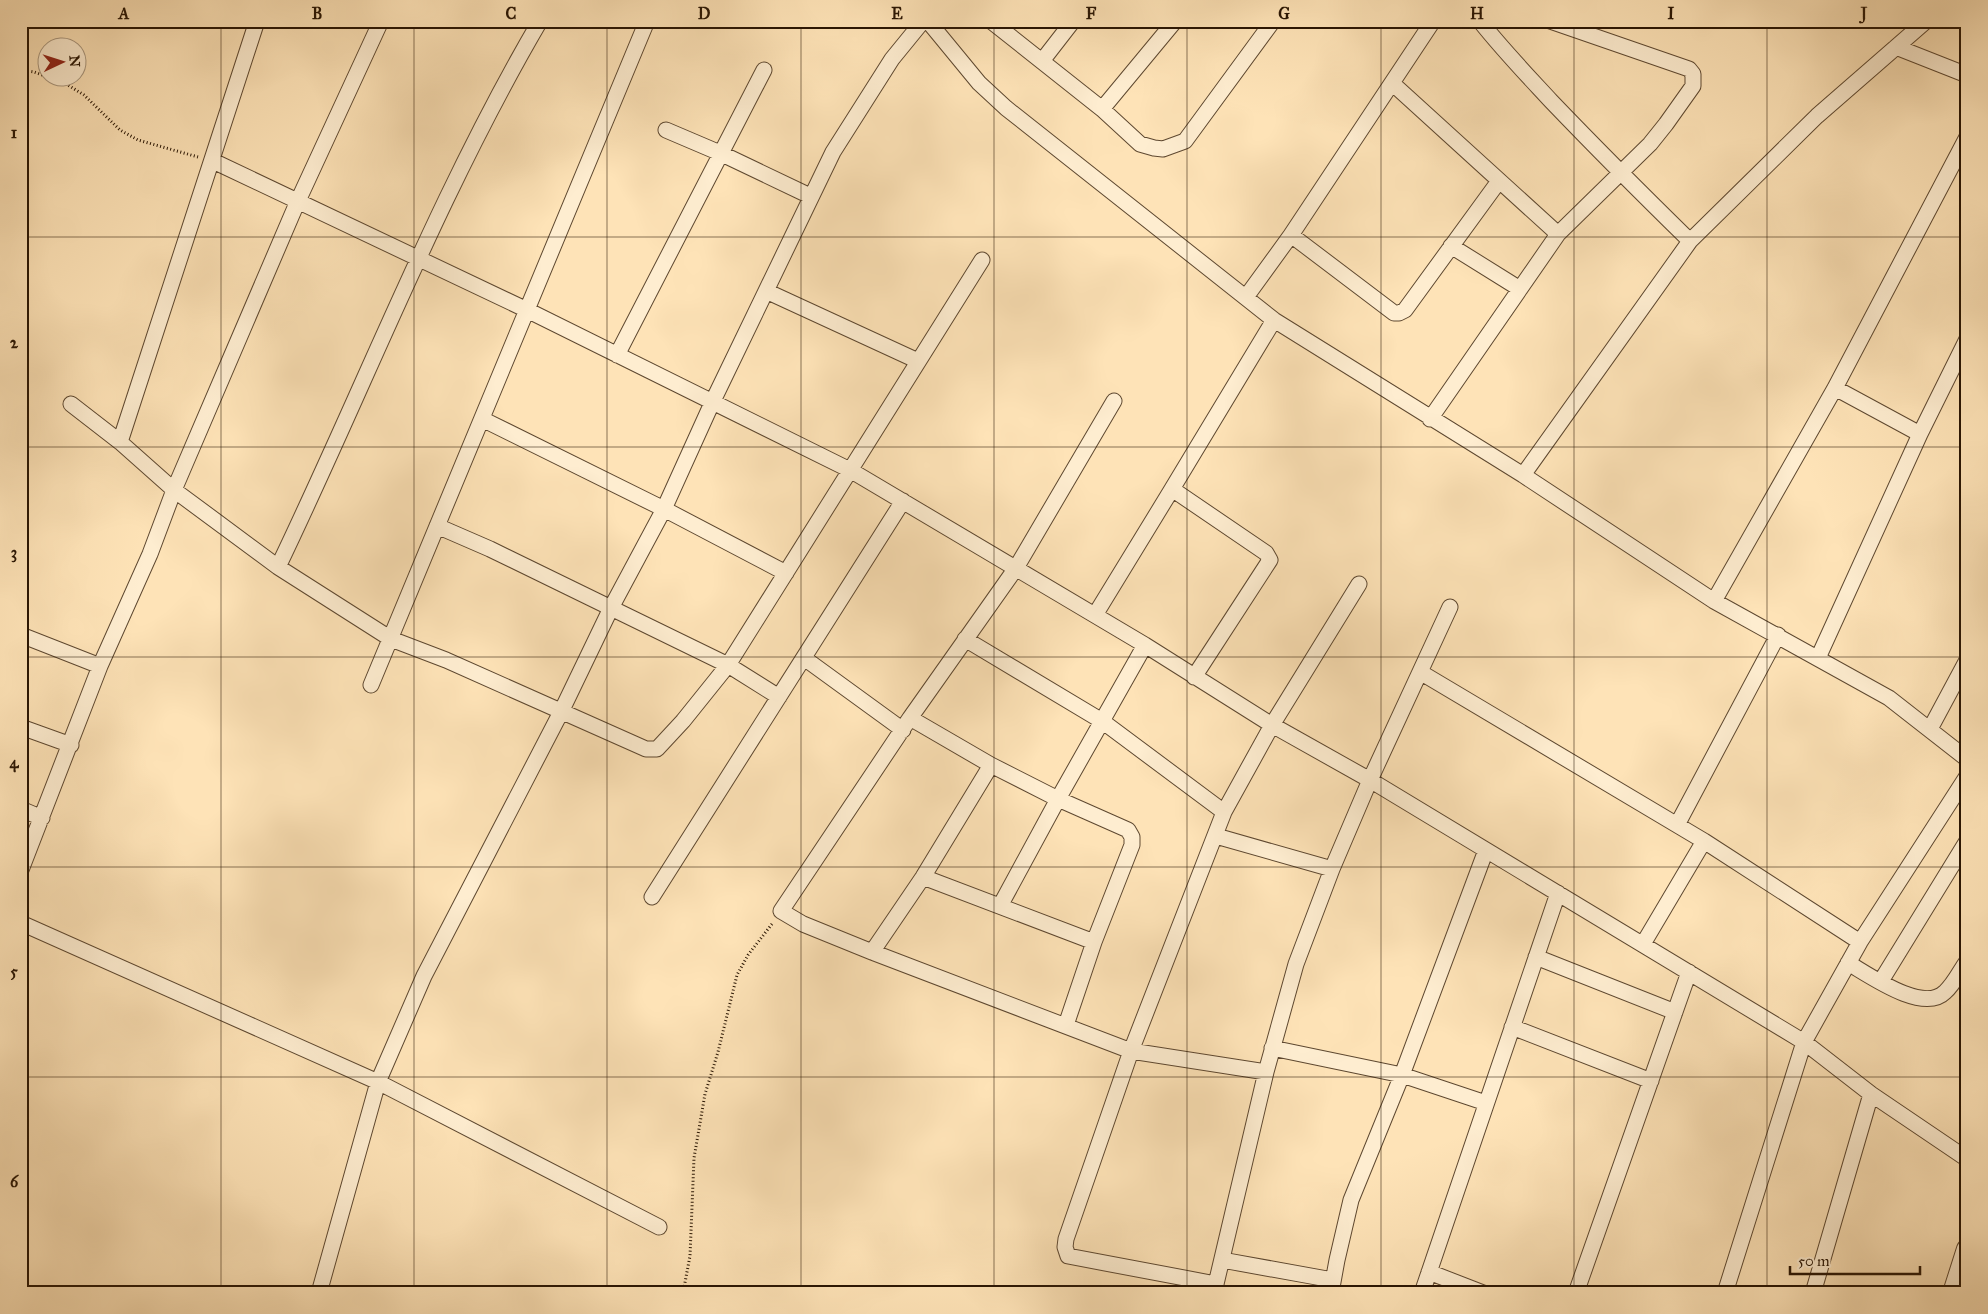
<svg xmlns="http://www.w3.org/2000/svg" width="1988" height="1314" font-family="'IM FELL Great Primer',serif">
	<rect width="100%" height="100%" fill="#fee3b7"/>
	<filter id="stains"><feTurbulence type="fractalNoise" baseFrequency=".004" numOctaves="4"/><feColorMatrix values="0 0 0 0 .2 0 0 0 0 .09 0 0 0 0 .02 0 0 0 .5 -.17"/></filter>
	<radialGradient id="worn" r=".72"><stop offset=".6" stop-color="#630" stop-opacity="0"/><stop offset="1" stop-color="#630" stop-opacity=".3"/></radialGradient>
	<g fill="none" stroke-linecap="round" stroke-linejoin="round">
		<defs>
			<path id="minor" d="M928,21L979,83L1006,108L1274,320L1523,475L1714,601L1889,698L1967,759
				M991,21L1102,109L1140,144L1154,148L1163,149L1185,141L1273,21
				M1480,21C1502,49 1527,75 1551,101C1597,149 1643,195 1690,241
				M1896,47L1967,75
				M1042,61L1073,21
				M1392,83L1558,234
				M1102,109L1175,21
				M666,130L720,153L810,196
				M213,161L527,310L850,470L1145,645L1272,725L1370,780L1804,1042L1871,1094L1967,1159
				M1291,235L1394,313H1399L1405,310L1499,181
				M1451,246L1520,289
				M766,291L918,361
				M1246,297L1291,235L1433,21
				M617,355L764,70
				M1835,388L1920,434
				M1114,401L1016,568L910,718L781,911L803,924L872,952L1131,1051L1266,1072
				M71,404L120,442L174,490L278,567C365,386 438,195 540,21
				M482,419L664,509L786,573
				M1430,419L1558,234L1650,144L1666,124L1693,86V74L1689,69L1550,21
				M120,442L257,21
				M1523,475L1690,241L1817,116L1926,21
				M437,526L490,549L728,665L779,697
				M278,567L391,639L446,660L646,749H657L683,721L728,665L982,260
				M1714,601L1835,388L1967,137
				M1095,615L1172,489
				M21,635L100,666
				M965,639L1102,721L1224,812
				M804,658L903,730
				M1818,658L1920,434L1967,339
				M1420,672L1704,841L1860,942
				M1194,677L1270,560L1266,553L1172,489L1274,320
				M371,685L647,21
				M910,718L991,765
				M21,727L71,745
				M1930,729L1967,660
				M21,809L42,818
				M1677,825L1778,635
				M1216,836L1332,869
				M21,870L100,666L150,554L174,490L297,203L381,21
				M923,877L1094,942
				M652,897L903,501
				M1000,906L1058,799L1145,645
				M21,923L378,1082L659,1227
				M1643,944L1704,841
				M872,952L923,877L991,765L1058,799L1128,830L1132,837V845L1094,942L1066,1025
				M1536,957L1675,1012
				M1848,963C1869,975 1923,1014 1945,992C1954,984 1960,971 1967,961
				M1881,981L1967,841
				M1512,1027L1651,1081
				M1272,1048L1402,1075L1486,1103
				M1222,1260L1333,1280
				M1429,1272L1483,1293
				M1216,1284L1068,1256L1065,1247L1066,1239L1131,1051L1224,812L1272,725L1359,584
				M319,1293L378,1082L424,976L561,712L611,608L664,509L712,403L833,152L892,59L923,21
				M1217,1293L1216,1284L1266,1072L1296,964L1332,869L1370,780L1450,607
				M1331,1293L1337,1260L1351,1200L1402,1075L1486,850
				M1422,1293L1558,893
				M1576,1293L1689,972
				M1725,1293L1804,1042L1860,942L1967,776
				M1813,1293L1871,1094"/>
			<path id="tertiary" d="M1953,1293L1967,1249"/>
		</defs>
		<use href="#minor" stroke="#5e4830" stroke-width="17"/>
		<use href="#tertiary" stroke="#5e4830" stroke-width="22"/>
		<path stroke="#291503" stroke-width="3" stroke-dasharray="1 2.5" stroke-linecap="butt" d="M21,70L34,72L48,77
			M49,78L63,82L84,95L120,130L138,140L198,157
			M683,1293L690,1256L694,1158L705,1094L718,1052L737,975L748,955L772,924"/>
		<use href="#minor" stroke="#feedd0" stroke-width="15"/>
		<use href="#tertiary" stroke="#feedd0" stroke-width="20"/>
	</g>
	<path fill="none" stroke="#291503" stroke-width="1" stroke-opacity="0.55" d="M221,21V1293M414,21V1293M607,21V1293M801,21V1293M994,21V1293M1187,21V1293M1381,21V1293M1574,21V1293M1767,21V1293M21,237H1967M21,447H1967M21,657H1967M21,867H1967M21,1077H1967"/>
	<rect width="1988" height="1314" fill="none" stroke="#fee3b7" stroke-width="55"/>
	<g transform="translate(62 62) rotate(86)"><circle r="24" fill="#feedd0" stroke="#a9977e"/>
	<path d="M0-4L9 19L0 12L-9 19Z" fill="#8f2418"/>
	<text y="-8" font-size="14" font-weight="bold" text-anchor="middle" fill="#291503">N</text>
	</g>
	<path d="M1790 1266v8h130v-8" fill="none" stroke="#291503" stroke-width="2.5"/>
	<text x="1798" y="1266" font-size="15" fill="#291503" stroke="#feedd0" stroke-width="4" paint-order="stroke">50 m</text>
	<rect x="28" y="28" width="1932" height="1258" fill="none" stroke="#291503" stroke-width="2"/>
	<g font-size="16" text-anchor="middle" font-weight="bold" fill="#291503">
		<text x="124" y="19">A</text>
		<text x="317" y="19">B</text>
		<text x="511" y="19">C</text>
		<text x="704" y="19">D</text>
		<text x="897" y="19">E</text>
		<text x="1091" y="19">F</text>
		<text x="1284" y="19">G</text>
		<text x="1477" y="19">H</text>
		<text x="1671" y="19">I</text>
		<text x="1864" y="19">J</text>
		<text x="14" y="138">1</text>
		<text x="14" y="348">2</text>
		<text x="14" y="558">3</text>
		<text x="14" y="768">4</text>
		<text x="14" y="977">5</text>
		<text x="14" y="1187">6</text>
	</g>
	<rect width="100%" height="100%" filter="url(#stains)"/>
	<rect width="100%" height="100%" fill="url(#worn)"/>
</svg>
